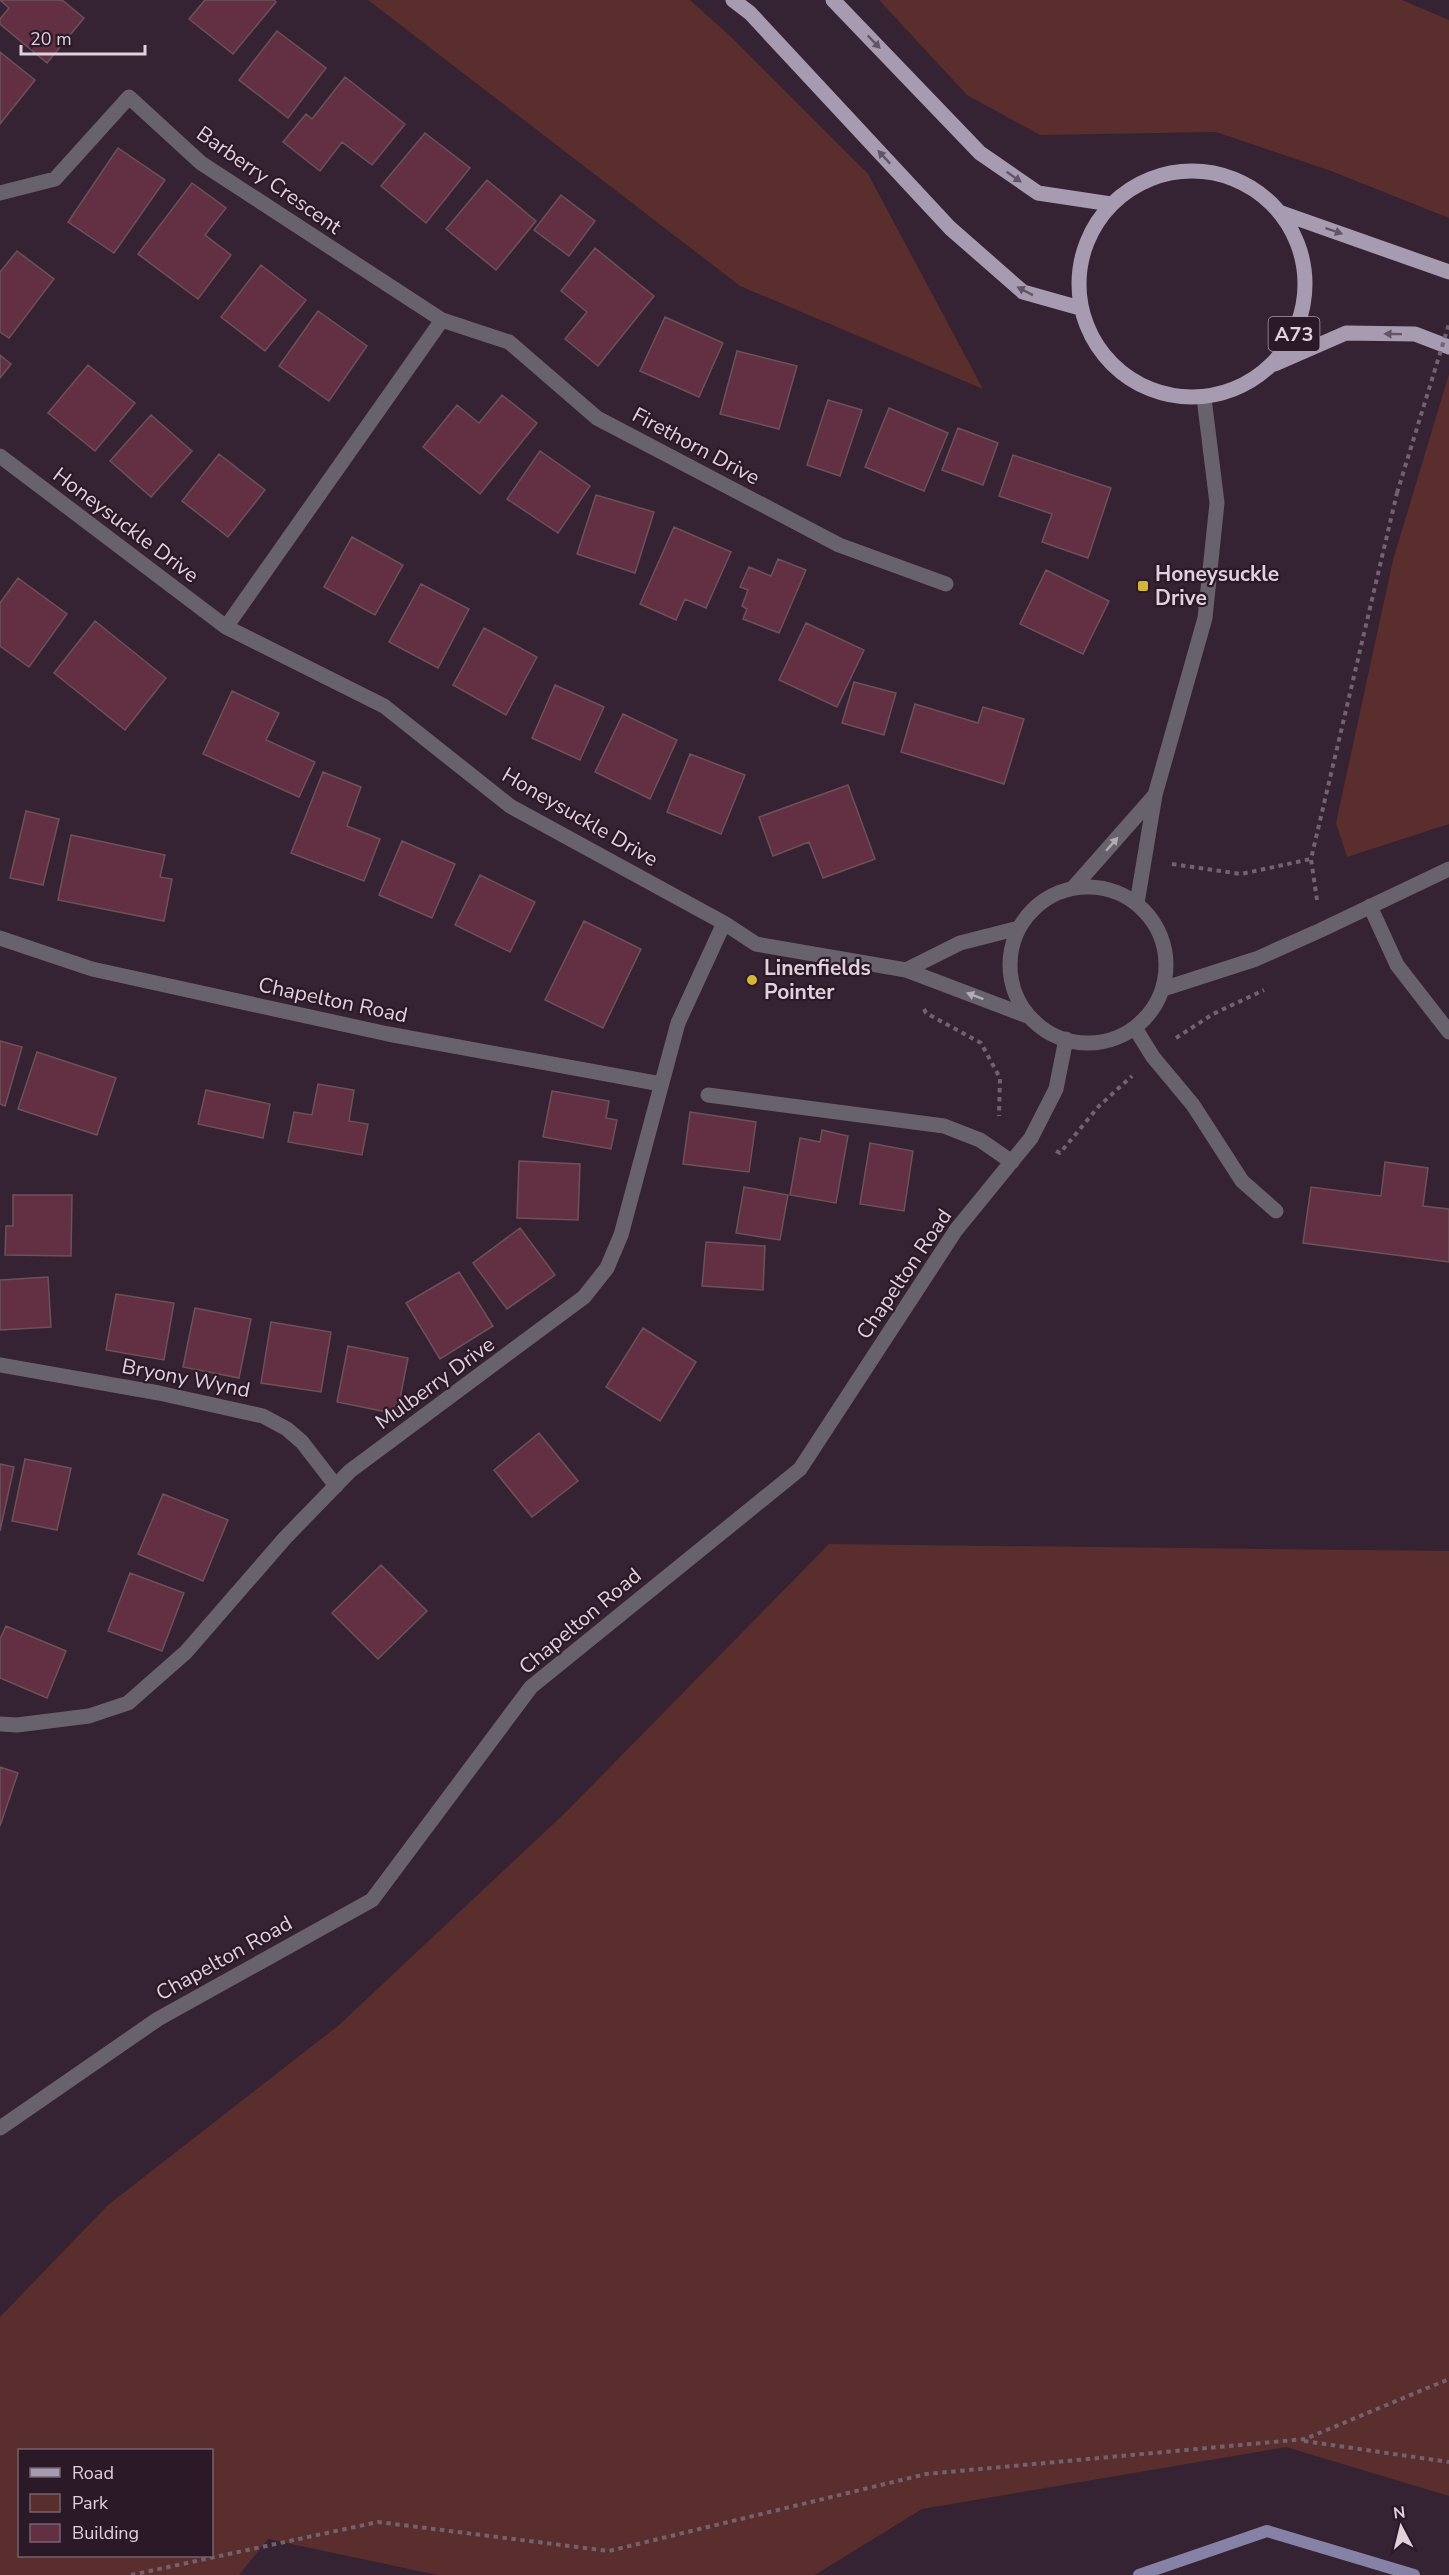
<svg xmlns="http://www.w3.org/2000/svg" width="1449" height="2575" font-family="'Nunito Sans',sans-serif">
	<rect width="100%" height="100%" fill="#352232"/>
	<path fill="#592e2c" fill-rule="evenodd" d="M368,0H690L731,37L868,174L983,389L740,286Z
		M879,0H1402L1449,20V218L1331,171L1216,132L1040,135L967,95Z
		M1449,374V824L1347,857L1336,823L1393,560Z
		M829,1544L1449,1551V2496L1286,2447L922,2509L815,2575H437L268,2539L239,2575H0V2317L108,2205L339,2025L566,1812ZM20,2450H212V2556H20Z"/>
	<g fill="none" stroke-linecap="round" stroke-linejoin="round">
		<path stroke="#8681a6" stroke-width="12" d="M1139,2575L1267,2531L1414,2575"/>
	</g>
	<path fill="#633043" stroke="#6c5159" stroke-width="1.5" d="M0,0H62L84,18L47,63L0,24V19L9,8Z
		M205,0H274L276,2L233,54L189,19Z
		M277,31L326,68L288,118L239,80Z
		M0,52L35,80L0,124Z
		M345,77L405,124L372,165L342,142L320,171L283,142L306,114L312,119Z
		M425,133L470,168L426,223L381,186Z
		M118,148L165,180L114,253L68,222Z
		M487,180L536,221L496,270L446,229Z
		M192,183L226,208L205,235L231,255L198,299L138,254Z
		M561,195L595,221L569,256L534,230Z
		M595,248L654,296L598,366L565,339L587,312L561,291Z
		M17,251L54,279L9,338L0,332V272Z
		M261,265L306,300L265,351L221,317Z
		M318,311L367,346L329,401L279,366Z
		M665,317L723,343L699,397L640,371Z
		M737,351L797,366L779,429L720,414Z
		M0,355L11,364L0,378Z
		M88,365L135,403L95,451L48,413Z
		M502,395L537,423L480,494L423,447L457,405L479,423Z
		M828,400L862,410L840,476L807,465Z
		M889,408L948,433L924,491L865,467Z
		M151,415L192,451L151,497L110,461Z
		M958,428L998,443L983,485L942,470Z
		M540,451L590,486L558,533L507,499Z
		M219,454L265,490L228,537L182,501Z
		M1013,455L1111,488L1088,558L1042,542L1052,514L999,496Z
		M596,495L654,512L635,573L577,554Z
		M674,527L731,552L706,608L685,599L676,620L640,604Z
		M352,537L403,565L375,615L324,587Z
		M778,559L806,570L779,633L743,619L747,609L742,606L748,590L740,587L749,567L771,576Z
		M1046,570L1109,601L1083,654L1020,624Z
		M18,578L67,614L29,667L0,646V603Z
		M421,584L469,609L438,668L389,642Z
		M95,621L166,678L125,730L54,673Z
		M806,623L864,650L837,707L779,680Z
		M484,628L537,657L506,715L453,685Z
		M854,682L896,693L884,735L842,723Z
		M555,685L604,707L580,760L532,738Z
		M232,691L279,713L266,740L315,762L299,797L203,754Z
		M915,704L978,723L983,707L1024,719L1004,784L901,752Z
		M623,714L677,740L650,799L595,772Z
		M690,754L745,775L721,834L667,812Z
		M323,772L361,787L347,826L380,839L364,881L291,853Z
		M848,785L875,859L823,878L809,842L773,856L759,817Z
		M26,811L59,819L43,885L10,878Z
		M71,835L165,855L160,877L172,879L164,921L58,900Z
		M402,841L455,864L432,918L379,895Z
		M480,875L535,902L510,952L455,925Z
		M584,921L641,949L603,1028L545,1000Z
		M0,1041L22,1047L5,1106L0,1104Z
		M37,1052L116,1078L97,1135L18,1109Z
		M318,1084L354,1090L349,1121L368,1124L362,1155L288,1142L294,1112L312,1115Z
		M206,1090L270,1104L263,1138L198,1124Z
		M552,1091L609,1101L606,1118L617,1120L611,1149L543,1137Z
		M690,1112L756,1122L749,1172L683,1164Z
		M822,1130L848,1136L836,1203L790,1195L800,1138L820,1142Z
		M870,1143L913,1151L904,1211L860,1204Z
		M519,1161L580,1164L578,1220L517,1218Z
		M1385,1162L1428,1168L1423,1206L1449,1209V1262L1303,1243L1311,1187L1381,1196Z
		M744,1187L788,1195L780,1240L736,1233Z
		M13,1195H72L71,1256L5,1255L6,1226H13Z
		M520,1228L555,1275L507,1309L473,1263Z
		M706,1242L765,1246L763,1290L702,1286Z
		M459,1272L493,1326L440,1359L406,1303Z
		M48,1277L51,1327L0,1330V1280Z
		M116,1294L174,1303L164,1360L106,1350Z
		M195,1308L251,1319L239,1378L183,1367Z
		M271,1322L331,1332L321,1392L261,1383Z
		M643,1328L696,1362L660,1421L606,1387Z
		M348,1346L408,1358L397,1414L337,1402Z
		M539,1433L578,1481L532,1517L494,1470Z
		M25,1459L71,1468L57,1530L12,1521Z
		M0,1464L14,1467L0,1531Z
		M163,1494L228,1520L203,1581L138,1554Z
		M381,1565L427,1611L378,1659L332,1613Z
		M130,1573L184,1593L162,1651L108,1631Z
		M6,1626L66,1651L47,1698L0,1678V1639Z
		M0,1767L18,1773L0,1826Z"/>
	<g fill="none" stroke-linecap="round" stroke-linejoin="round">
		<path stroke="#72616f" stroke-width="4" stroke-dasharray="4.5 4.5" stroke-linecap="butt" d="M1172,864L1241,874L1311,859
			M1317,900L1311,859L1397,493
			M924,1009L926,1013L981,1043L1000,1078L999,1116
			M1176,1038L1213,1014L1264,990
			M1056,1151L1060,1153L1099,1106L1132,1076
			M1304,2441L1449,2462
			M131,2575L378,2522L609,2551L926,2474L1305,2439L1449,2379"/>
		<path stroke="#68626d" stroke-width="15" d="M0,193L55,179L129,97L201,163L442,320L509,342L597,418L839,545L946,584
			M0,456L226,627L384,706L510,806L724,923L756,944L906,970L1030,1017
			M226,627L442,320
			M1010 965a78 78 0 1 1 156 0a78 78 0 1 1-156 0Z
			M1073,888L1155,795
			M1137,903L1155,795L1205,618L1217,503L1204,398
			M1370,906L1397,965L1449,1032
			M0,938L92,969L388,1034L661,1084
			M906,970L960,943L1019,928
			M1163,989L1256,959L1321,930L1449,869
			M1135,1028L1153,1057L1193,1105L1242,1181L1276,1211
			M708,1095L944,1126L980,1140L1012,1162
			M0,1365L159,1393L263,1416L287,1429L302,1442L336,1486
			M0,1724L17,1725L89,1716L128,1703L186,1652L285,1538L350,1471L584,1297L607,1268L621,1235L678,1023L724,923
			M0,2128L158,2019L372,1900L531,1687L800,1469L956,1230L1031,1138L1056,1089L1066,1039"/>
		<path stroke="#a69bb0" stroke-width="15" d="M733,0L750,13L950,228L1023,292L1080,308
			M833,0L980,153L1038,193L1111,204
			M1079 284a113 113 0 1 1 226 0a113 113 0 1 1-226 0Z
			M1279,212L1449,272
			M1275,364L1346,333L1415,334L1449,347"/>
		<path stroke="#72616f" stroke-width="4" stroke-dasharray="4.5 4.5" stroke-linecap="butt" d="M1397,493L1449,324"/>
	</g>
	<defs><path id="oneway-solid" d="M-6-.8H1V-3.2L6.5 0L1 3.2V.8H-6Z" transform="scale(1.5)"/></defs>
	<g fill="#625465">
		<use href="#oneway-solid" transform="translate(874 42) rotate(46)"/>
		<use href="#oneway-solid" transform="translate(884 157) rotate(-133)"/>
		<use href="#oneway-solid" transform="translate(1014 177) rotate(35)"/>
		<use href="#oneway-solid" transform="translate(1334 231) rotate(19)"/>
		<use href="#oneway-solid" transform="translate(1025 291) rotate(-153)"/>
		<use href="#oneway-solid" transform="translate(1393 334) rotate(-179)"/>
	</g>
	<g fill="#b5abb5">
		<use href="#oneway-solid" transform="translate(1112 844) rotate(-49)"/>
		<use href="#oneway-solid" transform="translate(975 996) rotate(-159)"/>
	</g>
	<g fill="#d4b635" stroke="#2b1928" stroke-width="2">
		<rect x="1137" y="580" width="12" height="12" rx="3"/>
		<circle cx="752" cy="980" r="6"/>
	</g>
	<g text-anchor="middle" dominant-baseline="central" stroke-width="4.5" stroke-linejoin="round" paint-order="stroke">
		<rect fill="#2b1928" stroke="#a99aa6" stroke-width="1.5" x="1268.5" y="317" width="51" height="34" rx="4.5"/>
		<g font-size="20" font-weight="bold" fill="#dfd2dc">
			<text x="1294" y="334">A73</text>
		</g>
		<g font-size="21" fill="#dfd2dc" stroke="#2b1928">
			<text transform="translate(269 180) rotate(35)">Barberry Crescent</text>
			<text transform="translate(696 446) rotate(28)">Firethorn Drive</text>
			<text transform="translate(126 525) rotate(37)">Honeysuckle Drive</text>
			<text transform="translate(580 817) rotate(30)">Honeysuckle Drive</text>
			<text transform="translate(333 1000) rotate(12)">Chapelton Road</text>
			<text transform="translate(904 1274) rotate(-56)">Chapelton Road</text>
			<text transform="translate(186 1378) rotate(11)">Bryony Wynd</text>
			<text transform="translate(435 1383) rotate(-36)">Mulberry Drive</text>
			<text transform="translate(580 1621) rotate(-40)">Chapelton Road</text>
			<text transform="translate(224 1958) rotate(-29)">Chapelton Road</text>
		</g>
		<g font-size="21" font-weight="bold" fill="#dfd2dc" stroke="#2b1928" text-anchor="start">
			<text x="1155" y="574">Honeysuckle<tspan x="1155" dy="24">Drive</tspan></text>
			<text x="764" y="968">Linenfields<tspan x="764" dy="24">Pointer</tspan></text>
		</g>
	</g>
	<rect x="18" y="2449" width="195" height="108" fill="#2b1928" stroke="#736370" stroke-width="1.5"/>
	<rect x="30" y="2468" width="30" height="9" fill="#a69bb0" stroke="#736370" stroke-width="1.5"/>
	<text x="72" y="2479" font-size="18" fill="#dfd2dc">Road</text>
	<rect x="30" y="2494" width="30" height="18" fill="#592e2c" stroke="#736370" stroke-width="1.5"/>
	<text x="72" y="2509" font-size="18" fill="#dfd2dc">Park</text>
	<rect x="30" y="2524" width="30" height="18" fill="#633043" stroke="#736370" stroke-width="1.5"/>
	<text x="72" y="2539" font-size="18" fill="#dfd2dc">Building</text>
	<g transform="translate(1401 2527) rotate(353)" stroke="#2b1928" stroke-width="4.5" paint-order="stroke">
	<path d="M0-4.5L10 22L0 15L-10 22Z" fill="#dfd2dc"/>
	<text y="-9" font-size="16" font-weight="bold" text-anchor="middle" fill="#dfd2dc">N</text>
	</g>
	<path d="M21 45v9h124v-9" fill="none" stroke="#dfd2dc" stroke-width="3"/>
	<text x="30" y="45" font-size="18" fill="#dfd2dc" stroke="#2b1928" stroke-width="4.5" paint-order="stroke">20 m</text>
</svg>
